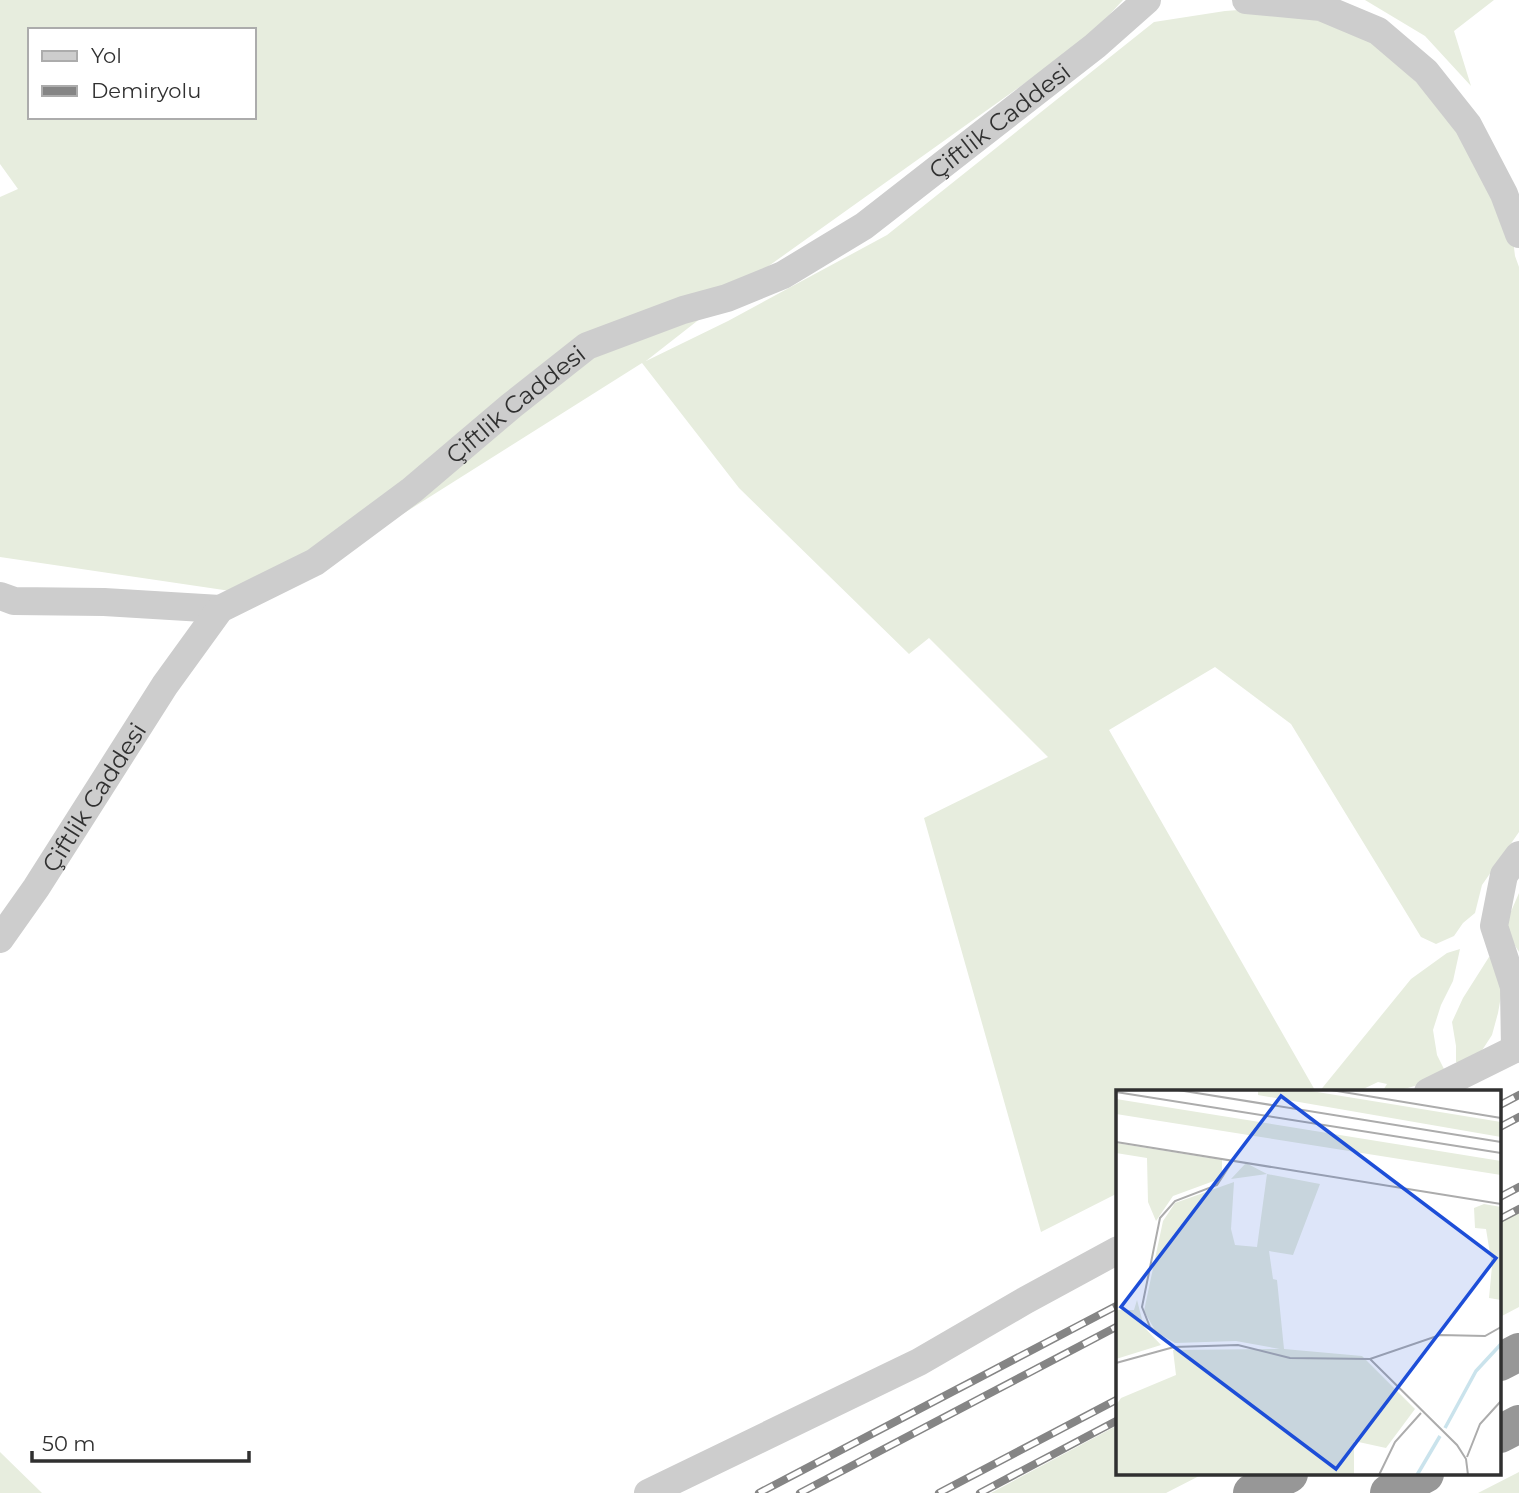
<svg xmlns="http://www.w3.org/2000/svg" width="1519" height="1493" font-family="Montserrat,sans-serif">
	<rect width="100%" height="100%" fill="#fff"/>
	<path fill="#e7edde" fill-rule="evenodd" d="M0,0H1123L1088,38L756,275L646,361L728,321L887,235L1154,22L1225,11L1279,7L1368,35L1451,116L1513,239L1515,256L1519,267V832L1482,885L1475,913L1463,923L1454,936L1436,944L1421,937L1291,724L1215,667L1109,730L1316,1092H1118V1193L1041,1232L924,818L1048,757L929,638L909,654L739,488L642,363L271,597L0,557V197L18,189L0,164ZM30,30H254V117H30Z
		M1365,0H1494L1454,31L1471,86L1425,36Z
		M1519,893V952L1514,944L1506,923Z
		M1460,949L1453,981L1441,1005L1433,1030L1437,1055L1446,1073C1425,1082 1405,1092 1382,1092L1387,1084L1378,1082L1357,1092H1319L1411,979L1447,953Z
		M1489,957L1494,958L1503,985L1498,1013L1492,1035L1477,1058L1465,1064L1456,1062V1046L1452,1022L1463,998Z
		M1519,1211V1307L1500,1317V1222Z
		M1118,1425V1474H1203L1166,1493H991Z
		M0,1452L42,1493H0Z
		M1519,1472V1493H1478Z"/>
	<g fill="none" stroke-linecap="round" stroke-linejoin="round">
		<g stroke="#cdcdcd" stroke-width="28">
			<path d="M1246,0L1321,7L1378,31L1426,72L1468,125L1504,194L1519,234"/>
			<path d="M0,596L14,601L104,602L220,609"/>
			<path id="s1" d="M0,939L36,888L165,685L220,609L315,562L412,490L511,406L587,346L683,310L727,298L783,275L864,226L1095,46L1147,0"/>
			<path d="M1515,1049L1514,987L1494,926L1504,875L1519,855"/>
			<path d="M1428,1092L1519,1047"/>
			<path d="M648,1493L919,1362L1026,1300L1118,1250"/>
		</g>
		<path stroke="#979797" stroke-width="38" d="M1500,1362L1519,1352
			M1500,1434L1519,1424
			M1252,1493L1289,1474
			M1389,1493L1425,1474"/>
		<defs>
			<path id="rail" d="M1500,1105L1519,1095
				M1500,1127L1519,1117
				M1500,1197L1519,1187
				M1500,1219L1519,1209
				M759,1493L1118,1305
				M800,1493L1118,1326
				M939,1493L1118,1399
				M980,1493L1118,1420"/>
		</defs>
		<use href="#rail" stroke="#858585" stroke-width="8"/>
		<use href="#rail" stroke="#fff" stroke-width="5" stroke-dasharray="16" stroke-linecap="butt"/>
	</g>
	<g text-anchor="middle" dominant-baseline="central" stroke-width="7" stroke-linejoin="round" paint-order="stroke">
		<g font-size="24" fill="#303030" stroke="#fff">
			<text stroke="none"><textPath href="#s1" startOffset="1325">Çiftlik Caddesi</textPath></text>
			<text stroke="none"><textPath href="#s1" startOffset="758">Çiftlik Caddesi</textPath></text>
			<text stroke="none"><textPath href="#s1" startOffset="170">Çiftlik Caddesi</textPath></text>
		</g>
	</g>
	<g transform="translate(1116 1090)">
		<rect width="385" height="385" fill="#fff"/>
		<path d="M142,0H189L385,32V47L142,5ZM0,9L385,71V85L0,24ZM0,53L106,70V88L57,106L40,131L32,112L31,68L0,63ZM130,73L151,84L204,94L177,165L153,161L157,189L161,190L168,259L246,266L299,319L270,358L238,351V385H0V315L5,308L60,285L57,260L164,259L120,251L59,253L40,242L28,221L47,131L59,113L118,92L115,139L119,155L141,157L151,84L115,89ZM368,114L385,117V210L373,208L376,176L370,139L359,138L358,118ZM21,210L28,237L45,255L0,269V220H18Z" fill="#e7edde"/>
		<path fill="none" stroke="#cae3ec" stroke-width="3.5" d="M329,338L360,281L385,254M301,385L324,346"/>
		<path fill="none" stroke="#acacac" stroke-width="2" d="M62,0L385,52M215,0L385,28M0,2L385,63M0,52L385,114M58,257L34,237L26,217L44,128L59,111L101,95L118,69M254,269L341,355L350,369L352,385M0,273L58,257L122,255L174,268L254,269L324,245L369,246L385,237M351,367L364,334L385,311M263,385L279,352L305,323"/>
		<path fill="#1d4ed8" fill-opacity="0.15" stroke="#1d4ed8" stroke-width="3.5" d="M165,6L380,168L220,379L5,217Z"/>
		<rect width="385" height="385" fill="none" stroke="#303030" stroke-width="3.5"/>
	</g>
	<rect x="28" y="28" width="228" height="91" fill="#ffffff" stroke="#acacac" stroke-width="2"/>
	<rect x="42" y="51" width="35" height="10" fill="#cdcdcd" stroke="#acacac" stroke-width="2"/>
	<text x="91" y="63" font-size="21" fill="#303030">Yol</text>
	<rect x="42" y="86" width="35" height="10" fill="#858585" stroke="#acacac" stroke-width="2"/>
	<text x="91" y="98" font-size="21" fill="#303030">Demiryolu</text>
	<path d="M32 1451v10h217v-10" fill="none" stroke="#303030" stroke-width="3.5"/>
	<text x="42" y="1451" font-size="21" fill="#303030" stroke="#ffffff" stroke-width="5" paint-order="stroke">50 m</text>
</svg>
